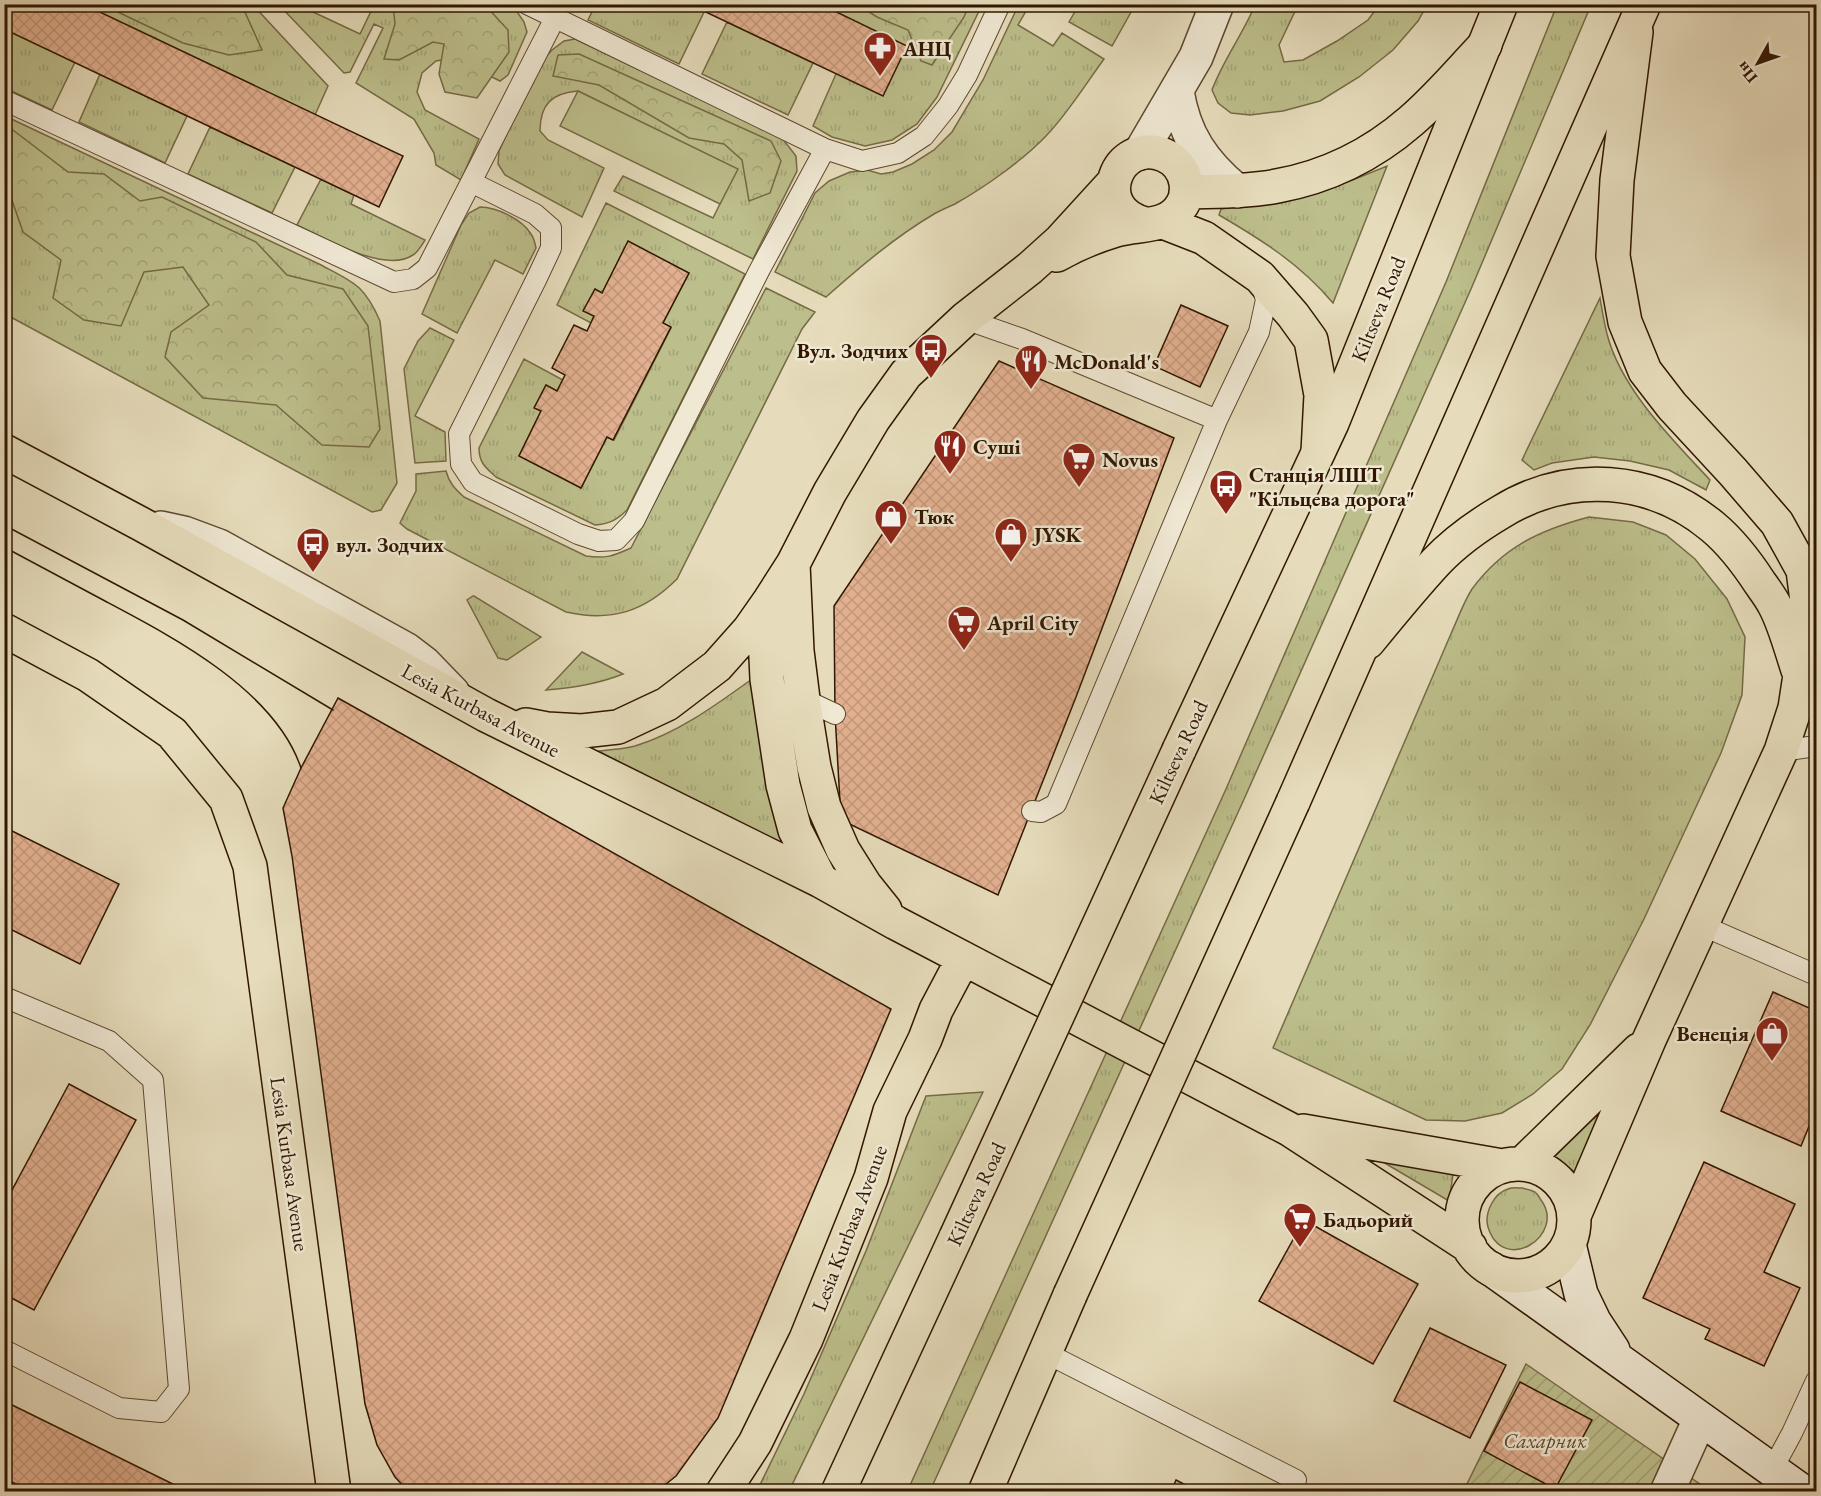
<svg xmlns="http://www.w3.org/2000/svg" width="1821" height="1496" font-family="'EB Garamond',serif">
	<defs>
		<pattern id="grass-tufts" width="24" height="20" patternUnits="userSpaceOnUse" patternTransform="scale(1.5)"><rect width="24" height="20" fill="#bcbe8b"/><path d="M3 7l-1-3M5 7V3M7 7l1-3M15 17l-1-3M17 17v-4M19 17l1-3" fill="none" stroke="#a2a376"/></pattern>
		<pattern id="forest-crowns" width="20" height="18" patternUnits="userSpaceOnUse" patternTransform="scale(1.5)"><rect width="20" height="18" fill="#bcbe8b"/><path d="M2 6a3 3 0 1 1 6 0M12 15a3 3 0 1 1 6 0" fill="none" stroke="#a2a376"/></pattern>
		<pattern id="garden-furrows" width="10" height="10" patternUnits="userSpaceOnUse" patternTransform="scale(1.5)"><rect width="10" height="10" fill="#bcbe8b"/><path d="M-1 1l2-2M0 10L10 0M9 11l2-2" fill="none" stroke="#a2a376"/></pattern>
		<pattern id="building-cross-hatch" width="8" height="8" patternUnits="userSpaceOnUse" patternTransform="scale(1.5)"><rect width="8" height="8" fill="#e2b090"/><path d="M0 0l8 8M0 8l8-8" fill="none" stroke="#c2977a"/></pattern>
	</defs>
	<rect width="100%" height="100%" fill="#e6dcbb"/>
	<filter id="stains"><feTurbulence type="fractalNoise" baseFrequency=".00333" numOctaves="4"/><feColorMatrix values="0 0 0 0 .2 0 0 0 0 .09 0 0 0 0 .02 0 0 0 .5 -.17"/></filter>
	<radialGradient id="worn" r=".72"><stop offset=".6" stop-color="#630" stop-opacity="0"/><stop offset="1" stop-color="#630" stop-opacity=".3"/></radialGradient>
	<path fill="url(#grass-tufts)" stroke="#766a46" stroke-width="1.5" d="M504,4L516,10L524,22L527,32L508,75L500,81L454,58L436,61L422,73L417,92L425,110L479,139L461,180L436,165L434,153L414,119L356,83L383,28L374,24L350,72L344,73L279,5H313L311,11L360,34L374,5Z
		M596,4L689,5L704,12L679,64L588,20Z
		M83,5H253L328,86L315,115Z
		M820,5H982L937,97L917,124L892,140L865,146L832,137L813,126L836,74Z
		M1072,5H1135L1112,46L1069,22L1077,8Z
		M1255,5H1298L1279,45L1284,62L1303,60L1337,41L1368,20L1379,5H1427L1418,21L1393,50L1359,77L1320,101L1283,111L1250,115L1231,113L1218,103L1212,90C1223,60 1243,34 1255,5Z
		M1557,5H1591L1471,289L1245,797L930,1491L907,1492L1226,789L1446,282Z
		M1018,6L1026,11L1018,25L1053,46L1062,33L1104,59C1085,85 1068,113 1046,136C1022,161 985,187 955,204C948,207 941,210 934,214C895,237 860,267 826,297L775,272L815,193L829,181L850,172L867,170L881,174L893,172L912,164L934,150L952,132L983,80Z
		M727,22L813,63L788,115L702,74Z
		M5,29L75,62L52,110L5,88Z
		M575,39L782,138L796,156L797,171L753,259L614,191L623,176L713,218L737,169L578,91C552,93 540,104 540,131L548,140L604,168L582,217L505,175L498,164L499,151L538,65L552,50L564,41Z
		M100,74L187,116L165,163L79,122Z
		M5,116L319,264C353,282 364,284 380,321L397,483L381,510L372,512L5,314Z
		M210,127L295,167L272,213L188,174Z
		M1387,166L1333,303C1300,264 1262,240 1219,215L1221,209L1305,196L1355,179Z
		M321,179L354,195L351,204L425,240C422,245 418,252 413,255C384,274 325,238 297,225Z
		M606,203L745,274L627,510C617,520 609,524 595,525L496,477C486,468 479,463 479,448L524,359L563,380L557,391L546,385L535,407L541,411L519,456L581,488L607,437L614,440L671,328L663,323L689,273L628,242L602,293L595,289L584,311L594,316L591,323L557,305Z
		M480,207C496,207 522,219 531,234C534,238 535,243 536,248L523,274L495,260L457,333L422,314L461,225L469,213Z
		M766,288L815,312L802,329L677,579C644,612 611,622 566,612L407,529L400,523L416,491V474L446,471C449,483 455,489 464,497L586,556C606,559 613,556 631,548Z
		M1600,298C1602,310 1604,322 1607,334C1621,389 1672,439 1710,480L1706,490L1669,470L1630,461L1594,457L1552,463L1534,470L1522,460Z
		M430,328L454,340L415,416L445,432L446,461L415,463L404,369L418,341Z
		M1589,517L1633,522L1666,535L1695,559L1727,599L1745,637L1742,695L1721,753L1644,919L1590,1025L1562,1069L1533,1094L1502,1113L1465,1121L1426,1120L1273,1048L1450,636C1457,621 1463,603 1472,589C1503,547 1540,530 1589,517Z
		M473,596H474L541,637L507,660L498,658L467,600Z
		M582,652L623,674C598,684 573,688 546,690Z
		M752,679L788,848L598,751C610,750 623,749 635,746C678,733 716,705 752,679Z
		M983,1092L789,1491H757L804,1394L866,1251L926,1096Z
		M1605,1103L1576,1173L1547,1150Z
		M1383,1162L1454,1168L1449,1201Z
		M1522,1188C1526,1189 1532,1190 1535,1192C1538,1194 1539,1197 1541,1200C1567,1235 1503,1276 1488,1227C1484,1213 1494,1193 1508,1189C1512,1187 1518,1188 1522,1188Z"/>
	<path fill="url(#forest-crowns)" stroke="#766a46" stroke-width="1.5" d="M103,5H238L244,10L262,50L229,55L183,43Z
		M393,5H485L508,30L509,52L477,98L445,92L439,74L444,44L433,42L399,60L384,59L395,24Z
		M858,5H969L964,17L932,65L921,61L908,30L877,17Z
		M579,54L771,141L781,161L770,193L749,201L742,160L724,144L689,138L599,85L553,76L558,55Z
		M5,124L68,172L104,174L140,201L162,197L256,242L287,275L343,289L368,326L380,429L369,447L322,445L276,405L203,398L165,357L171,332L209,305L183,267L144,272L121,326L84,320L53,298L61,260L23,232L5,180Z"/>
	<path fill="#bcbe8b" stroke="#766a46" stroke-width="1.5" d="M578,91L738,169L720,204L560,126Z"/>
	<path fill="url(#garden-furrows)" stroke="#766a46" stroke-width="1.5" d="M1526,1364L1710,1491L1463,1492Z"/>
	<path fill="url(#building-cross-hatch)" stroke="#311701" stroke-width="1.5" d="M4,4H83L403,156L379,207L4,29Z
		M689,4H820L907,46L883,96Z
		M628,241L689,273L663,323L671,327L613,440L607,437L581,488L519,456L541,411L534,408L546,385L557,391L565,375L552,368L574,325L587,331L594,316L583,311L595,289L602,293Z
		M1181,305L1228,326L1200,387L1154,366Z
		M999,361L1174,438L1076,697L998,895L841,820L835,714L834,606Z
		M338,698L891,1009L718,1418L676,1476L656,1492H409L395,1477L377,1445L365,1404L292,856L283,808L301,768Z
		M4,827L119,884L80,964L4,926Z
		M1773,992L1816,1011V1109L1801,1146L1721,1111Z
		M69,1084L136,1120L34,1310L4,1294V1205Z
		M1704,1162L1795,1204L1764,1272L1800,1288L1764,1366L1705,1339L1710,1329L1643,1298Z
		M1304,1220L1418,1284L1373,1364L1259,1301Z
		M1430,1328L1506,1365L1470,1438L1394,1401Z
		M1520,1382L1592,1420L1555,1489L1484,1451Z
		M4,1401L189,1492H32L4,1478Z
		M1176,1480L1199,1492H1171Z"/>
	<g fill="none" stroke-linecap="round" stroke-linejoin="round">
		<defs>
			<path id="lane" d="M527,4L825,149
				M4,100L394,282L413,279L427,268L555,18
				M471,182L535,214L551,228V248L536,280L459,434L461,464L473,482L578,534L599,541L616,540L634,521L759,271L825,149L862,161L898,153L924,136L948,106L967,75L1000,4
				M965,319L1022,339L1217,420L1056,804L1041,812L1032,811
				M1217,420L1259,332L1266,300L1261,283
				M803,699L835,714
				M1781,751L1816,746
				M1701,925L1816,975
				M4,997L109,1041L153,1080L179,1389L161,1412L119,1408L4,1350
				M1046,1353L1296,1480
				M1772,1470L1792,1433L1816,1381"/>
			<path id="street" d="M1177,91C1184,135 1203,163 1237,191
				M1140,153L1196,57L1217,4
				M161,528L184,533L219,546L407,650L424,663L453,693
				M1667,1492L1700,1419"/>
			<path id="secondary" d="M1569,1244L1581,1294L1594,1321L1613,1350
				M1490,1268L1803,1492"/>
			<path id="primary" d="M1186,192C1217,191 1247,192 1277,186C1327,177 1373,154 1411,121C1438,98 1461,70 1485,45
				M1163,222L1204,238L1260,277L1293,315L1311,340L1321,395L1318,452
				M1057,255C1076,244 1096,236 1116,230C1140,223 1168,229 1182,205C1186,199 1187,191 1186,183C1184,171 1176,160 1164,155C1117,136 1088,209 1145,224
				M4,451L141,524L486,715L821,881L896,923L1289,1129L1470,1247
				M793,564L797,651L803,699L814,767L824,807L843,850L865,885L885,910
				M770,602L765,636L767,679L783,785L795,830L821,881
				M4,630L88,675L172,733L226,799L250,866L334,1492
				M1368,642C1390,615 1412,588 1436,562C1453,544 1479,525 1501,512C1569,470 1652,476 1713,527C1732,543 1747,563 1760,583C1765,590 1771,598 1775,606C1785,625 1791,649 1798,670
				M526,725L547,729L582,731L618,727L667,704L717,666L749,630L770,600L793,564L830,492L873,420L906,374L965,319L1030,268L1061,240L1114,182
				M1303,1131L1502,1166
				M1522,1164L1639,1050
				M1462 1220a56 56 0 1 1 112 0a56 56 0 1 1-112 0Z
				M1574,1216L1649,1040L1781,751L1795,708L1809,616L1803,570L1777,523L1733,472L1672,406L1645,371L1625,322L1613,256L1617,180L1636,32
				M723,1492L755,1443L806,1339L871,1178L890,1111L925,1039L936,1010L963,959"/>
			<path id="highway" d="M1179,750L1332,423L1501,4
				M1293,802L1644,4
				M838,1492L956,1237
				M985,1492L1070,1295"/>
		</defs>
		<use href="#lane" stroke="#5e4830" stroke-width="22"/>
		<use href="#street" stroke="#5e4830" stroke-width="36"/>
		<use href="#secondary" stroke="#311701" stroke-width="36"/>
		<use href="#primary" stroke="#311701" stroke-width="36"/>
		<use href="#highway" stroke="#311701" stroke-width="36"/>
		<use href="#lane" stroke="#efe8d3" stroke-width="20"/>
		<use href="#street" stroke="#efe8d3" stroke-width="33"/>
		<use href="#secondary" stroke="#efe8d3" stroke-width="33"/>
		<use href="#primary" stroke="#e6dcbb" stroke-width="33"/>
		<use href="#highway" stroke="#e6dcbb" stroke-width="33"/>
		<path stroke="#311701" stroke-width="1.5" d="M4,525L183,620L333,710
			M4,547C38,565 71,583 105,601C173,637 275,690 301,768"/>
		<defs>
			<path id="highway-bridge" d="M956,1237L1179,750
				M1070,1295L1293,802"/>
		</defs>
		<use href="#highway-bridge" stroke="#311701" stroke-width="36" stroke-linecap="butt"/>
		<use href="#highway-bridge" stroke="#e6dcbb" stroke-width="33"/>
	</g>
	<defs>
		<symbol id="pharmacy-pin" viewBox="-11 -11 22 30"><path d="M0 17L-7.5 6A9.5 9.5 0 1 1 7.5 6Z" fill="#8f2418" stroke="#efe8d3"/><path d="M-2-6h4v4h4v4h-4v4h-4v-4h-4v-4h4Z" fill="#fff"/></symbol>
		<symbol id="bus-pin" viewBox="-11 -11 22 30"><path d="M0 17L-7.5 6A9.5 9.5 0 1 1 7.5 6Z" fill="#8f2418" stroke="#efe8d3"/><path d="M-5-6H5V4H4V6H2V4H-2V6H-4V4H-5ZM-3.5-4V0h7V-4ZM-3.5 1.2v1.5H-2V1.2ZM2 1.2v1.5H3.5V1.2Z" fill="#fff"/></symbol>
		<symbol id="restaurant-pin" viewBox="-11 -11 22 30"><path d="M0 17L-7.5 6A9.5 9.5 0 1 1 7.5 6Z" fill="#8f2418" stroke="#efe8d3"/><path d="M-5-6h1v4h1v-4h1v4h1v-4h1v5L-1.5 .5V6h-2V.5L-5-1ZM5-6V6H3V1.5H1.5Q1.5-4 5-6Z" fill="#fff"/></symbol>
		<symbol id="supermarket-pin" viewBox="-11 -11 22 30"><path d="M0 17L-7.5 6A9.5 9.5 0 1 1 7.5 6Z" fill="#8f2418" stroke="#efe8d3"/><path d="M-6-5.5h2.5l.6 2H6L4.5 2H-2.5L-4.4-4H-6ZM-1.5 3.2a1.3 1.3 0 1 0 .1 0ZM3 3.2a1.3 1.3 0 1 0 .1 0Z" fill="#fff"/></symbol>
		<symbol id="shop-pin" viewBox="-11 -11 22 30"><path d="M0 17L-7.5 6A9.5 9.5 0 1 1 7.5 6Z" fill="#8f2418" stroke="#efe8d3"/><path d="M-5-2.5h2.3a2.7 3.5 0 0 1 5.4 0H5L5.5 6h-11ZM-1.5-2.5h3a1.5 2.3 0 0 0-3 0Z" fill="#fff"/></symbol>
	</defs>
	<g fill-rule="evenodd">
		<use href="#pharmacy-pin" x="861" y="29" width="38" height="52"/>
		<use href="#bus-pin" x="912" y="331" width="38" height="52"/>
		<use href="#restaurant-pin" x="1012" y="342" width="38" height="52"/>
		<use href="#restaurant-pin" x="931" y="427" width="38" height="52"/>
		<use href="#supermarket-pin" x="1060" y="440" width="38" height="52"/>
		<use href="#bus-pin" x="1207" y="467" width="38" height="52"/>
		<use href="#shop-pin" x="872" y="497" width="38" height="52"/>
		<use href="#shop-pin" x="992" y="515" width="38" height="52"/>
		<use href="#bus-pin" x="294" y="525" width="38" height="52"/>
		<use href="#supermarket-pin" x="945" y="603" width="38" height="52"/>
		<use href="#shop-pin" x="1753" y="1014" width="38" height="52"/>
		<use href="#supermarket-pin" x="1281" y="1200" width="38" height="52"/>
	</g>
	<g text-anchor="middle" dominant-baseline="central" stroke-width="5" stroke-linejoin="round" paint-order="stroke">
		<g font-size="21" font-weight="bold" fill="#311701" stroke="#efe8d3" text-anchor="start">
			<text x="903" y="48">АНЦ</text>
			<text x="908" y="350" text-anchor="end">Вул. Зодчих</text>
			<text x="1054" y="361">McDonald's</text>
			<text x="973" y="446">Суші</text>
			<text x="1102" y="459">Novus</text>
			<text x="1249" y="474">Станція ЛШТ<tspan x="1249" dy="24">"Кільцева дорога"</tspan></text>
			<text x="914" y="516">Тюк</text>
			<text x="1034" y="534">JYSK</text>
			<text x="336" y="544">вул. Зодчих</text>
			<text x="987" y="622">April City</text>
			<text x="1749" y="1033" text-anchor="end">Венеція</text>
			<text x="1323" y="1219">Бадьорий</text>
		</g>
		<g font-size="21" fill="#311701" stroke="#efe8d3">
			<text transform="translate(1378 309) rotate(-68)">Kiltseva Road</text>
			<text transform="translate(481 710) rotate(28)">Lesia Kurbasa Avenue</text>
			<text transform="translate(1178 752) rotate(-65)">Kiltseva Road</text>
			<text transform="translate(290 1164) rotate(82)">Lesia Kurbasa Avenue</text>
			<text transform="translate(976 1194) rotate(-65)">Kiltseva Road</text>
			<text transform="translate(849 1228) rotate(-69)">Lesia Kurbasa Avenue</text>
		</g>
		<g font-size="21" font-style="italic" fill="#5b492a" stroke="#efe8d3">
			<text x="1545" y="1440">Сахарник</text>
		</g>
	</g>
	<rect width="1821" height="1496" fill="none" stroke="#e6dcbb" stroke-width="24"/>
	<rect x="6" y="6" width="1809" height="1484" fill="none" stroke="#311701" stroke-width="3"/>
	<rect x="12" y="12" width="1797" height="1472" fill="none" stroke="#311701" stroke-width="1.5"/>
	<g transform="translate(1758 63) rotate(230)" stroke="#efe8d3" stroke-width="4.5" paint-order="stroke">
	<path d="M0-4.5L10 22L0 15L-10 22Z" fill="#311701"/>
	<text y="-9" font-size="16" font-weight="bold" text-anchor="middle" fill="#311701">Пн</text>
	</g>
	<rect width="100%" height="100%" filter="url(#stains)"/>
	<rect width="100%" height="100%" fill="url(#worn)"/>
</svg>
